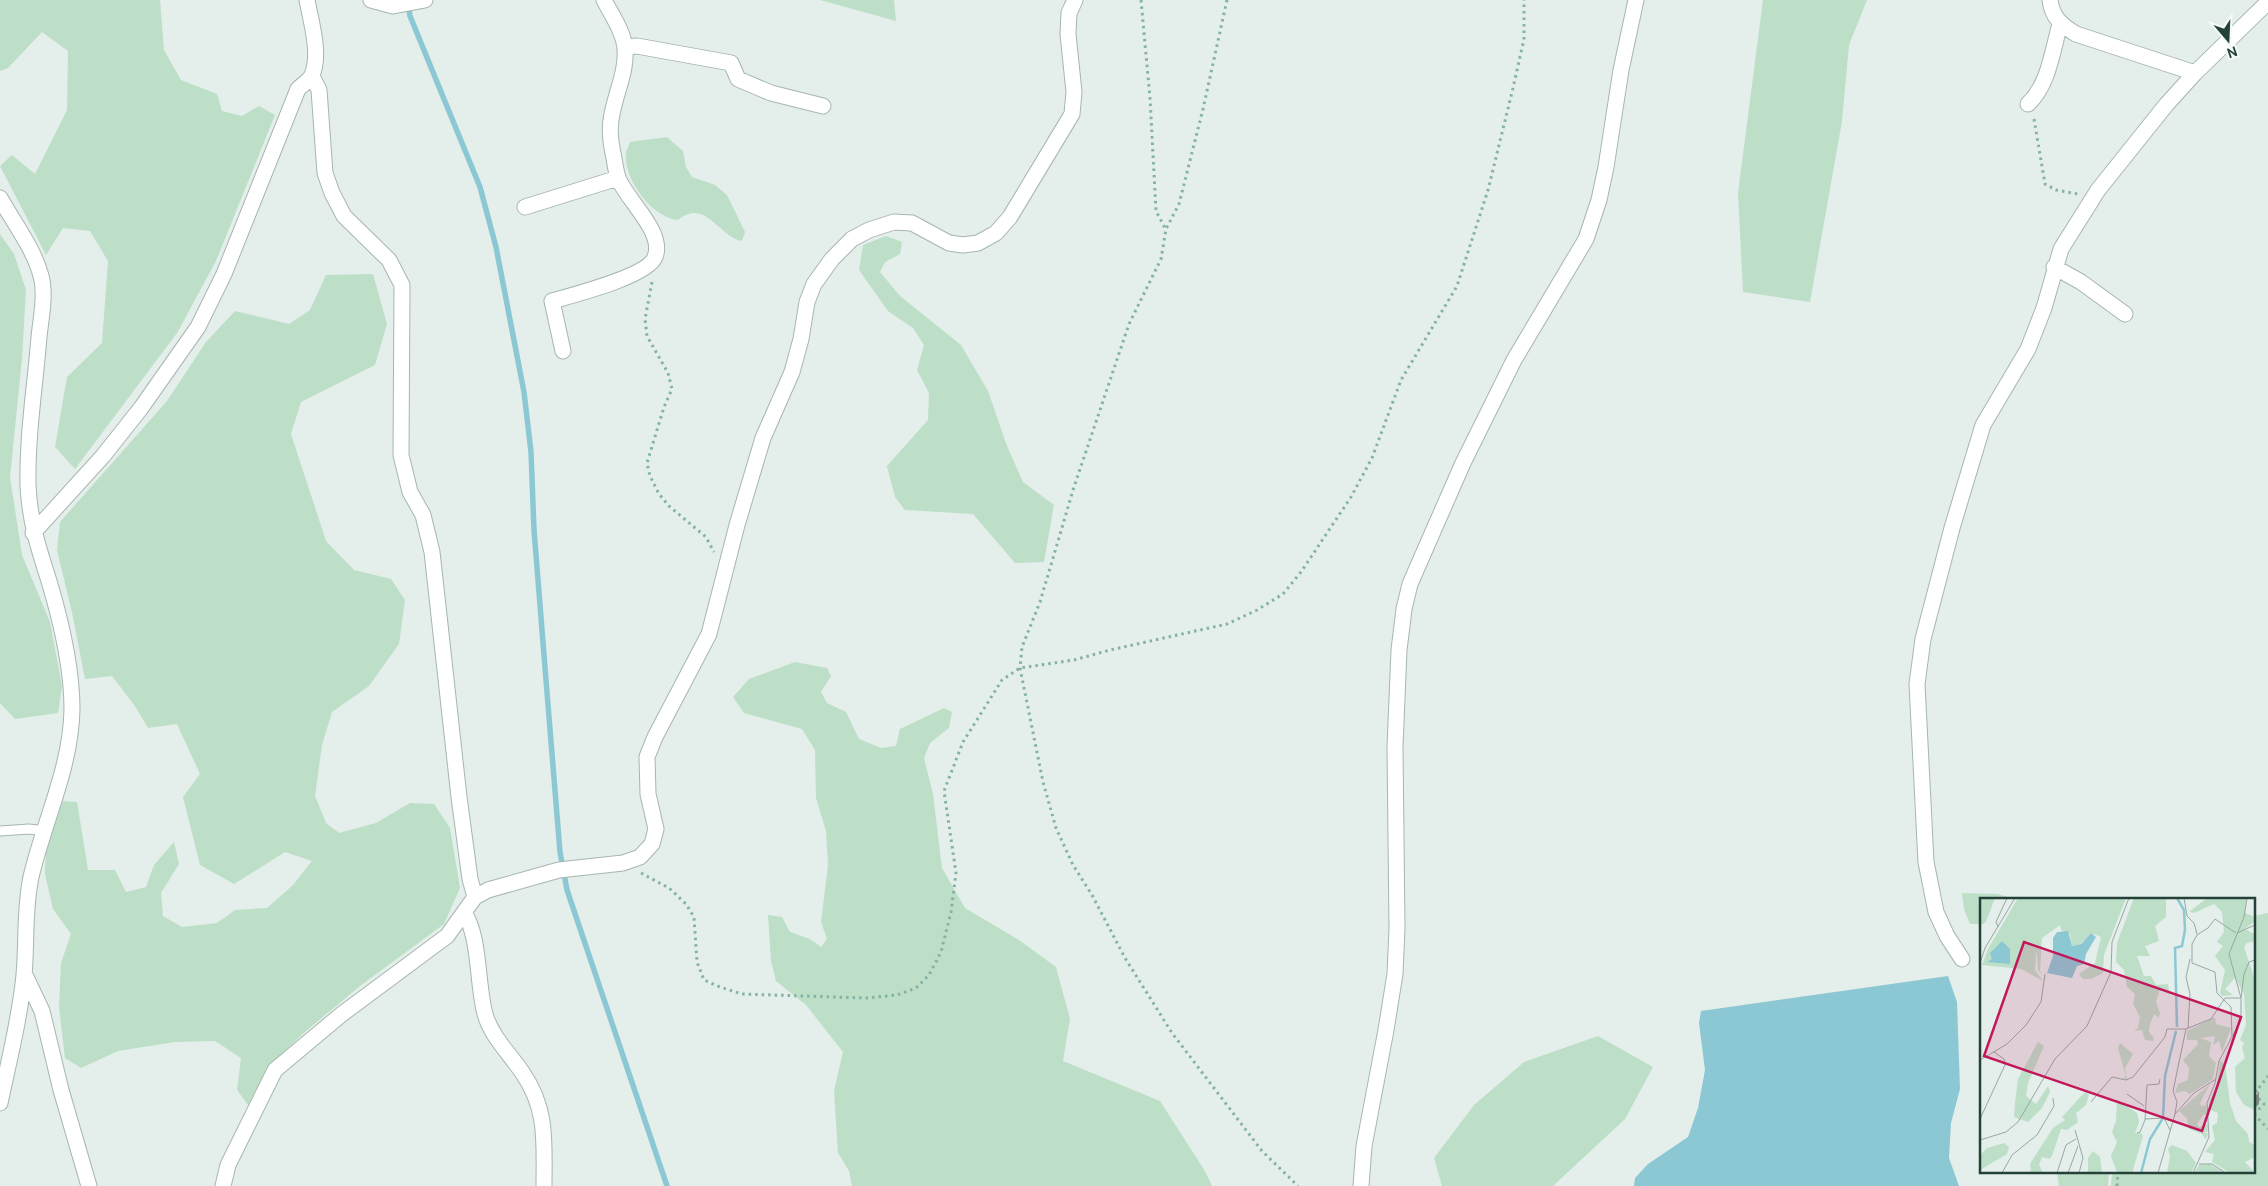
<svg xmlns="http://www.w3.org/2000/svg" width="2268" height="1186" font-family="Cabin,sans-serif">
	<rect width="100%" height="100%" fill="#e4eeea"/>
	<path fill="#bddfc7" d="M0,0H160L164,50L181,80L217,94L222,111L242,116L259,106L275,115L216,261L177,333L75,469L55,447L67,377L102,343L108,261L90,231L63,228L46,255L0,166L12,155L35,174L67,110L68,51L42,32L8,68L0,71Z
		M820,0H894L896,21Z
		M1763,0H1867L1849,45L1842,121L1810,302L1743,292L1738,193Z
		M667,137L683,151L686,167L692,177L715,185L727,195L745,232L742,241C719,237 705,197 678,220C652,218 623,179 626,153C626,150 629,146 630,142Z
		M0,234L14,254L26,290L22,359L10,477L22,555L50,622L62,686L58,713L15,719L0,703Z
		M886,236L902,242L900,254L885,262L880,272L900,296L961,345L988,391L1007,446L1023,482L1054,505L1044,562L1015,563L973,514L905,510L895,497L887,466L928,420L929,393L917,370L924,345L913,328L888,311L859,270L863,245Z
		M373,274L387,324L375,365L301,402L291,434L326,541L354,570L391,579L405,600L399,644L369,686L332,712L322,745L315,796L326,823L339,833L376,823L410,803L434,804L450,828L460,888L444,924L360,986L306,1031L267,1068L248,1105L237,1090L241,1058L215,1041L175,1042L118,1051L81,1068L65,1058L59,1007L61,963L71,934L53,909L45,874L46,845L63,801L77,802L88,870H115L126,892L146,887L154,865L174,842L179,864L161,893L163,916L182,927L217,923L235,910L267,908L293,885L312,861L285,852L234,884L200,865L183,797L200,774L177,724L148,728L135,706L112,676L85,679L73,617L57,550L60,522L167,401L206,342L235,311L289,324L310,310L326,275Z
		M795,662L827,668L831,676L821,692L827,703L846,712L859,739L881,748L896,746L900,729L944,708L952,712L949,728L930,743L924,758L933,794L942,868L965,908L1019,940L1056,967L1070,1019L1063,1061L1160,1101L1205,1171L1212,1186H852L849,1171L838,1153L834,1091L843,1052L806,1005L776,981L771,961L768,915L782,917L790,932L810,939L821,947L827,939L821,922L828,865L826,831L816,798L815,750L802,729L744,713L733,697L749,679Z
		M1962,893L1997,894L2020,900H1982V924H1970L1964,909Z
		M2268,913V1186H2111L2112,1172H2254V916Z
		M1598,1036L1653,1067L1625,1119L1553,1186H1442L1434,1158L1474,1105L1524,1062Z
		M2057,1172H2109L2108,1186H2059Z"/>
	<path fill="#8cc8d4" d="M1948,976L1957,1002L1960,1089L1951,1123L1949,1158L1959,1186H1634L1635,1178L1648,1164L1688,1137L1698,1108L1705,1070L1699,1023L1701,1011Z"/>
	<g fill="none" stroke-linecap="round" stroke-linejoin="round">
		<path stroke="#8cc8d4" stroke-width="5.5" d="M408,3L410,16L480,187L496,247L524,392L531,452L534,530L546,680L560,852L567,890L667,1186"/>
		<defs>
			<path id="lane" d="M0,831L29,829L45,831"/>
			<path id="street" d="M371,0L393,6L425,0
				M2050,0C2052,17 2061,25 2076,34L2195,73
				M625,47L637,46L731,63L738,79L771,93L823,106
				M312,76L319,90L325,173L332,193L344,216L389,260L402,285L401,455L410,492L423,515L432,552L459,797L470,879L475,897
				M2028,104C2049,84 2052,52 2060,24
				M0,198C14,223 34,249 41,276C46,294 41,318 39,337C35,387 27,435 28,486C30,522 38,547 49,581C61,621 72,667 72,709C71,768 44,821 31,877C24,910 27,942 24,975C20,1018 9,1060 0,1103
				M525,207L618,178
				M2054,267L2081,282L2125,314
				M563,351L552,301C573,295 648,276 655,257C665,233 628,201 619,180C616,173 615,165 614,158C611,145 609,132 611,120C614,96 627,73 625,49C624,32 611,14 604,0
				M33,533L103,456L141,408L198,327L224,274L298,89C302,85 310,80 312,75C321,54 311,22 307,0
				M464,913C480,935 477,985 485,1014C491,1036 509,1053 522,1072C548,1109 544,1143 544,1186
				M1962,959L1947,936L1936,912L1926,862L1917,684L1923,639L1952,528L1983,425L2028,349L2044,308L2061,249L2098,190L2166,105L2195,73L2268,2
				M24,973L42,1011L61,1090L89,1186
				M223,1186L228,1165L275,1070L342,1014L447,936L475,897L488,890L559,870L623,863L640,857L652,844L656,829L648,794L647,757L655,737L709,634L737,525L763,438L792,372L801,339L807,302L814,284L832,259L852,239L869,230L894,222L912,223L949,243L963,245L978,243L996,233L1010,217L1072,114L1074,92L1068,34L1069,13L1075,0
				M1361,1186L1364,1146L1386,1030L1395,974L1397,928L1395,747L1399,650L1404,609L1410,584L1463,463L1514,360L1586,239L1599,200L1606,167L1621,70L1636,0"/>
		</defs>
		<use href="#lane" stroke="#a6b6b1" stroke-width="11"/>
		<use href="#street" stroke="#a6b6b1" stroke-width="17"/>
		<path stroke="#84b2a4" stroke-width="3" stroke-dasharray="2.5 4" stroke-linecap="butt" d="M1141,0L1150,98L1156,211L1165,228
			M1227,0L1203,109L1179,204L1166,229L1161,259L1129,324L1074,487L1040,602L1022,647L1020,668L1043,782L1056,828L1073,865L1092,895L1125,958L1172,1033L1262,1151L1298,1186
			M2034,119L2045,184L2056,190L2078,194
			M652,282L645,319L647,336L668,373L672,389L664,407L647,463L650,476L659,494L669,506L706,537L714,552
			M641,873L669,888L686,904L694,917L697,962L704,980L720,987L742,994L866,998L897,995L916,988L929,975L941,952L951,912L956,873L944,791L963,742L1002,680L1020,668L1074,660L1110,650L1227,624L1257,610L1283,594L1301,572L1351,497L1372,458L1401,380L1457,286L1488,190L1513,88L1524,39V0
			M2255,1093L2268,1076
			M2254,1094L2264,1104L2254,1114
			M2254,1114L2268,1129
			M2117,1186L2118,1172"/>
		<use href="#lane" stroke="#fff" stroke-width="9"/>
		<use href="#street" stroke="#fff" stroke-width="15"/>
	</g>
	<path fill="#828d88" d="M2259,1093V1104L2254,1109V1098Z"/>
	<path fill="#bac9c3" stroke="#828d88" d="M2254,1088L2259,1093L2254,1098Z"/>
	<g transform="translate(1980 898)">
		<rect width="275" height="275" fill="#e4eeea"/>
		<path d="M0,0H15L6,24L0,28ZM38,0H146L124,57L123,75L111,81H103L99,76L115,65L121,39L111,35L100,46L92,48L90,36L81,32L80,27L62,40L60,73L63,77L58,72L57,55L56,57L55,72L63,83L41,71L2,67L8,51ZM154,0H186V19L175,28L179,43L165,48L170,58H157L164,78H171L176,87L188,86L189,93L180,91L176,104L180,115L179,120L174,116L170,126L169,134L174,140L173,143L165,142L162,132L154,133L158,130L160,119L153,106L155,96L147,89L144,72L136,64L137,45ZM227,0H266L265,15L275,19V23L265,31L274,36L275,43L267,45L264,49L275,82V212L264,207L256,194L255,169L265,160L262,150L264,145L260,142L266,127L264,96L255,80L245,91L253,97L242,98L240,95L245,72L235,58L243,48L237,44L244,34L242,14L234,6L214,15L209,14ZM235,119L236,126L251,130L242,154L239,143L233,147L235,138L221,140L231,144L229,158L236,165L233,181L210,196L205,193L195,195L198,186L208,182L209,170L203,162L218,146L217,142H207V133ZM58,144L64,148L48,185L46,198L56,206L68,188L70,194L62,210L48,224L34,219L35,205L38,181ZM140,145L153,156L145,170L147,181L143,180L146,178L138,150ZM240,163L245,166L250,205L256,223L268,236L269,244L275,247V259L265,264L275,275H250L232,264L234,256L225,254L235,242L232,228L237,225L238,215L230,212L229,205L237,187ZM230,186L220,205L221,208L226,207L227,217L224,216L217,226L219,229L228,226V233L224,235H228L226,242L222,236L209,231L207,220L199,213ZM105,194L109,196L106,207L96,215L98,224L87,232L81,231L72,258L69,261L62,259L59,267L63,275H46L51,273L50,266L73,230L85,222L82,219ZM137,202L157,215L159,224L155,235H161L163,238L152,275H137L131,258L137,244L132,234L136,223ZM24,245L29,249L27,256L0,272V257L7,250ZM192,247L207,253L216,265L211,275H187L190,258L188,251ZM113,253L120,259L122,275H108V260ZM230,266L245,275H214L219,267Z" fill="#bddfc7"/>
		<path d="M88,33L92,48L101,46L111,35L116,39L106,56L104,66L97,68L92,80L67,75L73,58V40L77,34ZM22,43L30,51V66L7,64L12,61L10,55Z" fill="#8cc8d4"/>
		<path fill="none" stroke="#8cc8d4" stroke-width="2.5" d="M197,129L195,50L202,48L205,32L204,12L197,0M161,275L170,241L183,220L185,178L196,133"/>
		<path fill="none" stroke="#97a8a3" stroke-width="1" d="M204,0L207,18L214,25L217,36M18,29L16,24L27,0M257,35L275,27M0,65L5,50L35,0M261,100L264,76L269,64L275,62M208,130L210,96L206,79L210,61M252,138L251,109L237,95L235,74L212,65V46L217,37L228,30L235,21L256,35M0,162L27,146L46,127L61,104L65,76M147,196L164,208M111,204L132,179L146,182L153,179L185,139L187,131H206L231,121L245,100H261M195,216L214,195L236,181M0,221L25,167L24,161L14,154M165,221L184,220L190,232M95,232L103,260L99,275M157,235L160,234L165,222L167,187L179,186L180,181M0,242L26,234L38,224L75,161L107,128L131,74L132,44L149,0M219,266H232L246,275M22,275L32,257L57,237L74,208L73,200M77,275L86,247L96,241M88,275L98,248M178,275L195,216L197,204L193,193L206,131M213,275L229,239L227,205L235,185L239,163L261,122V100L249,56L264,19L267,0"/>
		<path fill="#c2185b" fill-opacity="0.15" stroke="#c2185b" stroke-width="2.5" d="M44,44L261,119L222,233L4,158Z"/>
		<rect width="275" height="275" fill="none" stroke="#234039" stroke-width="2.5"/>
	</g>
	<g transform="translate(2228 40) rotate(161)" stroke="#f5faf8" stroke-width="4" paint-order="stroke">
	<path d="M0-4L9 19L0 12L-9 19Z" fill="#234039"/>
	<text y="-8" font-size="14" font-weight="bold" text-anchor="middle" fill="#234039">N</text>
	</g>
</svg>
